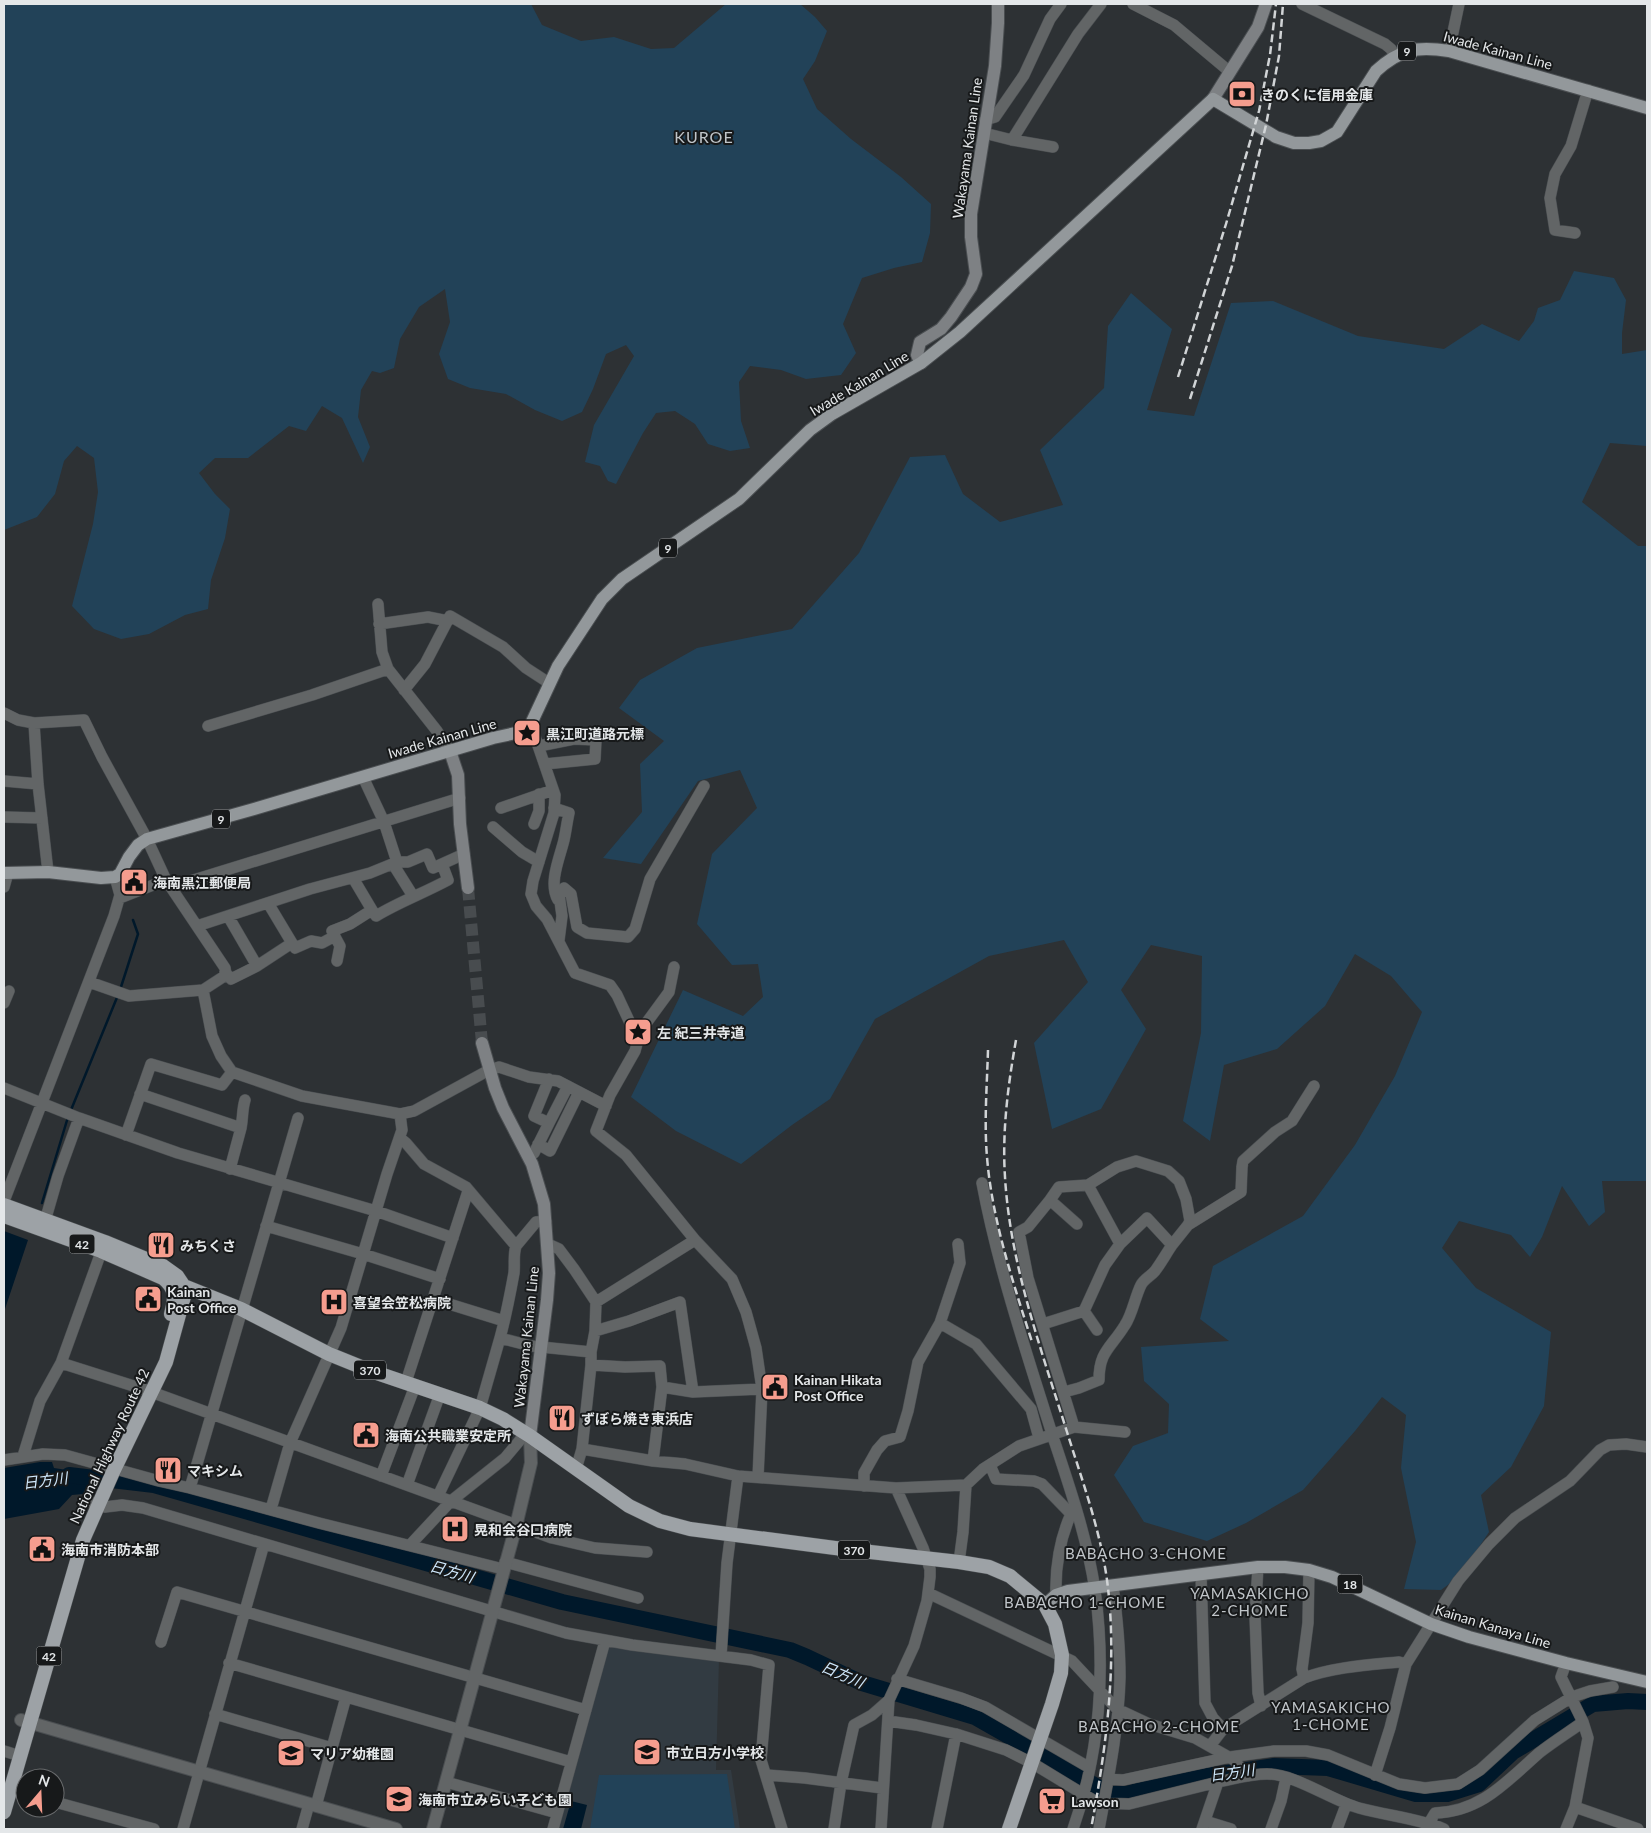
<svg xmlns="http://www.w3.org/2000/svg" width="1651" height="1833" font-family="Lato,'Noto Sans JP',sans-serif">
	<rect width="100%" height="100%" fill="#2d3134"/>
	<path fill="#323b42" d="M609,1645L719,1659L716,1770H731L740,1829H557Z"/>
	<path fill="#224258" d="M4,4H531L542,25L581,41L614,37L651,49L674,48L726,4H800L815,17L827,31L815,61L803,79L817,109L851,139L901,177L931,204L930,233L922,262L894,268L862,278L843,324L856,353L841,375L806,379L781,370L750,366L739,382L741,421L750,448L730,451L708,444L695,424L675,411L656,413L643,433L616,484L608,481L600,466L585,462L594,425L634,356L626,345L606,354L593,389L582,412L562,421L535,410L506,394L470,388L448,379L439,354L450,322L445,289L419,307L400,339L394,368L380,373L372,371L361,390L358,417L370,447L363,463L342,418L322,406L306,431L289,426L248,458H215L199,473L215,494L230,509L225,538L211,580L208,609L185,615L149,634L121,639L94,629L72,606L93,524L98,492L94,458L77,446L64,461L55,494L37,517L4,530Z
		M1574,271L1614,278L1626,300L1622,333V354L1647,350V446L1610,443L1582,502L1638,546H1647V1181H1602L1605,1212L1589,1226L1562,1186L1542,1237L1530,1257L1511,1235L1459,1221L1442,1248L1476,1288L1551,1332L1544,1406L1511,1467L1481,1495L1489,1532L1460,1576L1441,1590L1404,1589L1416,1542L1401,1468L1406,1415L1382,1397L1355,1431L1303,1490L1246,1523L1207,1541L1144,1522L1114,1475L1133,1446L1168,1433L1169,1404L1144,1381L1141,1347L1229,1341L1200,1319L1213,1266L1303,1216L1355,1145L1395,1076L1422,1012L1391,976L1355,954L1325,1006L1277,1049L1224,1065L1210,1141L1183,1121L1201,1033L1202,956L1151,945L1121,990L1146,1029L1101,1109L1052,1129L1034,1043L1088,982L1064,940L989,956L875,1019L830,1099L792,1125L741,1164L676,1131L631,1097L683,990L743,1016L763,997L758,964L732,965L697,924L712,854L757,808L740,770L698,781L641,864L603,858L642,812L640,764L664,741L619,708L640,680L697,648L792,629L859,553L910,457L945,455L963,494L1000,522L1063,505L1040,450L1104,388L1108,326L1131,293L1172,329L1147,410L1194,416L1231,303L1273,301L1358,336L1444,349L1482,324L1519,341L1534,321L1538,308L1560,300Z
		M727,1774L735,1829H590L599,1775Z"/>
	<path fill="#00182a" d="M4,1231L28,1240L4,1312Z
		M40,1462H52L54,1468L93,1474L83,1494L72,1495L59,1509L4,1519V1468Z
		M571,1801L587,1805L581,1829H563Z"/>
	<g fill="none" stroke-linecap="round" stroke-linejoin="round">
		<path stroke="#00182a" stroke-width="2.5" d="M120,990L138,934L133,920
			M71,1110L118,995
			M42,1203L68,1117"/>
		<path stroke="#00182a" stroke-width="16" d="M69,1475L154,1485L562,1602L790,1650L807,1657L862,1683L975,1717L1110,1794H1127L1173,1781L1274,1766L1328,1768L1416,1794H1447L1479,1784L1513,1752L1593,1704L1628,1701L1647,1702"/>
		<path stroke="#484c4f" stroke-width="12" stroke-dasharray="12 6" stroke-linecap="butt" d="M468,888L482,1043"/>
		<defs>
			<path id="minor" d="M1133,4L1174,25L1230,72
				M1302,4L1385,44L1391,49L1395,56
				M1449,51L1459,4
				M985,120L995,117L1024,75L1050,19L1061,4
				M984,133L1012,140L1053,147
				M1012,140L1078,34L1101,4
				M1575,233L1555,230L1550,198L1555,174L1571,146L1588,90
				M378,604L382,652L388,669L437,731L450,751
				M379,624L428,617L448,621
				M404,690L425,664L450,616L503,647L526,668L549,683
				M4,713L18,720L34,723L38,784L48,872
				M34,723L84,720L102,757L147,839L166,880L225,968L226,975L203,990L129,996L89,982
				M208,726L312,695L388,669
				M529,728L533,731L555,795L554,813L533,881L531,894L536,906L547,919L575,973L610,985L617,995L638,1040L635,1051L610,1095L596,1131L626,1155L695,1240L732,1279L746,1312L756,1348L762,1389L758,1477
				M539,746L574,739L596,740L597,735
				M545,764L595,759L596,740
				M363,777L384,822L397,862
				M4,781L38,784
				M501,808L553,790
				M554,808L569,813C567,822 566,831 564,840C560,857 548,883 558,900
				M4,817L42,818
				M534,824L539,811V794
				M493,827L522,852L539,862
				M393,864L413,896
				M353,878L372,910
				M4,887L8,873
				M171,887L460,798
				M120,898L166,880
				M268,903L295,948L311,941L322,943L335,936
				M228,916L257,966
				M197,926L310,889L370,873L397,862H408L427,854L433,868L464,854
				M332,931L350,924L372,910L376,916C399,902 424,893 448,880L442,864
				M333,933L340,946L337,961
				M559,940L562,916L559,894L564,888L571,894L577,927L587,933L628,937L635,929L650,879L704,786
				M225,972L231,979L257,966L292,943
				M203,990L212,1036L221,1056L232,1072L302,1096L400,1114L402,1130L387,1174L341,1328L290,1443L271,1509
				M4,1003L9,991
				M636,1037L669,992L674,967
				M4,1088L79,1118L178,1153L376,1211L453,1238
				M140,1094L241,1128L230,1169
				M400,1114L414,1111L489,1070L499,1067L529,1077L558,1081L606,1106
				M549,1123L568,1086
				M241,1128C243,1118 242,1110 245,1100
				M126,1135L151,1064L222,1085L232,1072
				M400,1138L406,1143L424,1164L466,1187L516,1246L536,1222L546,1221
				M538,1144L550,1151L579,1092
				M528,1156L534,1153L549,1123L534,1116L549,1079
				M982,1183C998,1268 1026,1351 1052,1434C1069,1485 1087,1537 1095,1590C1106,1670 1100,1753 1073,1829
				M1050,1200L1028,1227L1019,1232L1028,1278L1074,1427
				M4,1201L114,916L120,895L115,877
				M1077,1224L1050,1200L1059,1187L1088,1185L1117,1167L1136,1161L1168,1171L1179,1181L1186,1199L1190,1221L1188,1225
				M266,1226L363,1254L440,1279
				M43,1228L58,1176L79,1118
				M548,1244L559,1249L574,1269L596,1302L595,1331
				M1172,1245L1188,1225L1241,1192L1242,1167L1243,1161L1275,1132L1292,1121L1314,1086
				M516,1246C513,1255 515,1263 514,1273C510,1295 506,1316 500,1338L531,1346L591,1352V1365L625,1367L660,1366L662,1387L653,1461
				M433,1299L504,1321
				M596,1302L695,1240
				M1084,1311L1097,1330
				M940,1323L976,1344L1031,1409L1039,1438
				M1043,1324L1084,1311L1105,1265L1120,1244L1088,1185
				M591,1352L595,1331L629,1321L680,1302L693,1392
				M61,1363L143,1389L552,1538L595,1548L647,1552
				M406,1382L468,1191
				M662,1387L693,1392L762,1389
				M1064,1392L1079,1388L1099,1380C1099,1351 1111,1348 1125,1325C1132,1315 1135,1297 1141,1285C1144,1279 1151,1276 1155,1271C1161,1263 1166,1254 1172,1245L1147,1218L1120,1244
				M582,1449L591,1365
				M23,1456L40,1401L61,1363L104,1244
				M4,1460L43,1454L65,1455L159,1481L190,1488L319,1523L503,1569
				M990,1465L996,1479L1034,1481L1042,1484L1071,1514
				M576,1469L582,1449L653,1461L685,1464L738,1476L896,1488L966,1485L983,1469L1019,1446L1074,1427L1125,1432
				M381,1476L415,1386
				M407,1485L440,1394
				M864,1486V1473L877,1450L885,1441L900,1437L908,1411L918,1362L940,1323L960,1263L958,1244
				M190,1488L298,1118
				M438,1496L480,1408L500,1338
				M90,1502L105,1507L122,1505L143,1508L566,1633L632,1645L751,1660L769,1665L761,1760L782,1829
				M410,1545L451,1501L505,1458L526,1433
				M505,1562L638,1598
				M959,1562L963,1532L966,1485
				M1258,1567L1255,1616L1258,1693L1261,1706
				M1201,1575L1205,1703L1213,1718L1223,1729
				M928,1593L1072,1661L1117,1709L1149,1724L1195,1738L1234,1760L1248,1776
				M1056,1595C1055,1568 1060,1538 1071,1514
				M161,1642L177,1592L586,1710
				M721,1656L727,1563L738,1476
				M229,1663L571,1762
				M1566,1663L1561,1677L1583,1722L1588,1738L1575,1807
				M1304,1678L1302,1669L1308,1623L1309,1570
				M897,1679L961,1698L985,1707L1090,1768
				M215,1714L332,1748
				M888,1721L916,1725L956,1734L1006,1750L1032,1763L1098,1803L1129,1804L1218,1782
				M1210,1746L1223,1729L1304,1678C1333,1667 1368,1665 1399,1662L1406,1664
				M4,1751L20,1756
				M767,1775L805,1778L882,1788
				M1375,1775L1390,1728L1406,1664L1458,1581L1489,1544L1515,1518L1570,1481L1600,1450L1609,1445L1626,1444L1647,1447
				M1108,1779L1123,1780L1230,1757L1274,1751H1306L1328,1755L1399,1784L1425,1788L1458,1784L1480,1770L1535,1720L1572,1697L1590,1691L1613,1687
				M446,1782L557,1813
				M4,1787L25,1793
				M55,1802L154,1829
				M316,1806L346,1697
				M1205,1821L1231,1829
				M1426,1828L1435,1813C1481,1812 1507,1781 1539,1753C1553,1742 1569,1732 1583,1722
				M183,1829L264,1544
				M302,1829L309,1804
				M553,1829L605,1641
				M834,1829L841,1783L854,1725L872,1715L889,1700
				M881,1829L889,1700L914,1646L927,1601L930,1577V1569L923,1548L896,1488
				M937,1829L956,1734
				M1099,1829C1108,1780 1119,1727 1120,1677C1120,1647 1117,1616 1113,1586
				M1202,1829L1218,1782C1234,1779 1250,1774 1267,1774C1295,1774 1331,1800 1359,1808C1388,1816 1417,1818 1444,1829
				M1271,1829L1281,1801L1286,1778
				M1337,1829L1346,1805
				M1566,1829L1575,1807L1638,1829"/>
			<path id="tertiary" d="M21,1720L396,1829
				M433,1829L516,1526L531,1463L530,1436"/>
			<path id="secondary" d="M1213,99L1258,27L1266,4
				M921,363L917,355L920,342L941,329L951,317L971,287L976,274L971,237V214L995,66L998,23V4
				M450,751L458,775L460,824L468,888
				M482,1043L495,1088L503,1108L532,1164L544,1204L549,1273L547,1300L530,1436"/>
			<path id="primary" d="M4,873L48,872L101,878L115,877L120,874L129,857L138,845L147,839L254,809L493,738L525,731L529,728L558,666L602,599L622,579L739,499L810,430L832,414L921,363L960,332L1213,99L1276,137L1294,143H1309L1321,141L1337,132L1376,71C1400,49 1417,46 1449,51L1647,108
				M1045,1605L1056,1595L1068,1591L1258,1567H1285L1309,1570L1332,1577L1431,1624L1469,1637L1566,1663L1647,1682"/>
			<path id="trunk" d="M4,1205L105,1242L163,1266L177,1276L183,1285L185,1293L166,1362L113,1472L83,1540L4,1812
				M4,1216L101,1251L163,1278C177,1289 175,1299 171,1314
				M159,1276L241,1309L329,1354L371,1371L480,1408L503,1419L530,1436L629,1506L660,1521L690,1529L835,1548L959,1562L989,1567L1010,1576L1045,1605L1055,1624L1062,1655L1061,1673L1052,1704L1009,1829"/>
		</defs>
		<use href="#minor" stroke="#4a4e51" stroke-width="12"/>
		<use href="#tertiary" stroke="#4a4e51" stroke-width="14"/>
		<use href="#secondary" stroke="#4a4e51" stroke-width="14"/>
		<use href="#primary" stroke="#4a4e51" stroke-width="14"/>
		<use href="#trunk" stroke="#4a4e51" stroke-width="15"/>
		<use href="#minor" stroke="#626566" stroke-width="11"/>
		<use href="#tertiary" stroke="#626566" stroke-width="12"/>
		<use href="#secondary" stroke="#7e8184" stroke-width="12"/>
		<use href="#primary" stroke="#93989b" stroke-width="12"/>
		<use href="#trunk" stroke="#9da2a6" stroke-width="14"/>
		<path stroke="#d1d4d6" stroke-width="2.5" stroke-dasharray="8 4" stroke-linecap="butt" d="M1178,377L1226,224L1259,111L1270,55L1276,4
			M1190,399L1232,266L1266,125L1279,56L1283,4
			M1016,1040C1008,1085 1002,1131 1005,1177C1010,1264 1041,1349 1067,1432C1082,1480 1100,1529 1107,1580C1118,1663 1106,1748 1091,1829
			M988,1050C987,1085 984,1122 987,1157C992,1220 1013,1282 1032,1342"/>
	</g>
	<defs>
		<symbol id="bank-square" viewBox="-11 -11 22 22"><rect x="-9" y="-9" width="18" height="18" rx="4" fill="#f59d8e" stroke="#17191a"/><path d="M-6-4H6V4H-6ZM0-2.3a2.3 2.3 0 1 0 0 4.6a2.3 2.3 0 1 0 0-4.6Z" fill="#111"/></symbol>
		<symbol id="sight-square" viewBox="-11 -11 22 22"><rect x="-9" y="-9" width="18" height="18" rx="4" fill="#f59d8e" stroke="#17191a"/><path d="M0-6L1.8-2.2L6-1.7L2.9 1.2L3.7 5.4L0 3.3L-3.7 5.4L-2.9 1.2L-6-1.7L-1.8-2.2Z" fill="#111"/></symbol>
		<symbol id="civic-square" viewBox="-11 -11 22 22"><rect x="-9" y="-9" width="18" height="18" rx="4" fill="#f59d8e" stroke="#17191a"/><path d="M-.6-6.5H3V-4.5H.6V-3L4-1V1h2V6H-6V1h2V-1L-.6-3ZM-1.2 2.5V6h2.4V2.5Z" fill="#111"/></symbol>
		<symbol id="restaurant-square" viewBox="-11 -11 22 22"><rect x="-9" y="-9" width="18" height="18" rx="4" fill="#f59d8e" stroke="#17191a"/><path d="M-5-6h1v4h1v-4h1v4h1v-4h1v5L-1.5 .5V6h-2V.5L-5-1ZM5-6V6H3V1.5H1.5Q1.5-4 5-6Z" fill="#111"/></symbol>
		<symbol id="hospital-square" viewBox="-11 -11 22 22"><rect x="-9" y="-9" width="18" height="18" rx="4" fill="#f59d8e" stroke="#17191a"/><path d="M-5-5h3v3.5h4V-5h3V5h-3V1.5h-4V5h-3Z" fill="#111"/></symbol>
		<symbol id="school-square" viewBox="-11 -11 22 22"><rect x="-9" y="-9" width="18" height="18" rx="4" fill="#f59d8e" stroke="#17191a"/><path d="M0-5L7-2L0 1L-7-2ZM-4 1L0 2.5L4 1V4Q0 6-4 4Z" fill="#111"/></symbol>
		<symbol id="supermarket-square" viewBox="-11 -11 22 22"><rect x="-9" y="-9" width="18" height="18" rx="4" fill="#f59d8e" stroke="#17191a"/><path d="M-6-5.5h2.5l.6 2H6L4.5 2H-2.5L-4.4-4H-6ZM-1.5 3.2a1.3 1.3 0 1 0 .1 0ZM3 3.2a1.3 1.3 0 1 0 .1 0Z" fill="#111"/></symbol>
	</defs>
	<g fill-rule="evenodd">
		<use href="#bank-square" x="1226" y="78" width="32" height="32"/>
		<use href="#sight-square" x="511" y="717" width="32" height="32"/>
		<use href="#civic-square" x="118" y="866" width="32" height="32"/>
		<use href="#sight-square" x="622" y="1016" width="32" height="32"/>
		<use href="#restaurant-square" x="145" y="1229" width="32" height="32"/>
		<use href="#civic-square" x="132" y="1283" width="32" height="32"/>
		<use href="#hospital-square" x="318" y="1286" width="32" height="32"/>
		<use href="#civic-square" x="759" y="1371" width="32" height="32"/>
		<use href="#restaurant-square" x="546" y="1402" width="32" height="32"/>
		<use href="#civic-square" x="350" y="1419" width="32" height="32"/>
		<use href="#restaurant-square" x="152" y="1454" width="32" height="32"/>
		<use href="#hospital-square" x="439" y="1513" width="32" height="32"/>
		<use href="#civic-square" x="26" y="1533" width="32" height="32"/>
		<use href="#school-square" x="631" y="1736" width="32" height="32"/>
		<use href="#school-square" x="275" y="1737" width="32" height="32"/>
		<use href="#school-square" x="383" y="1783" width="32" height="32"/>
		<use href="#supermarket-square" x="1036" y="1785" width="32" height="32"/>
	</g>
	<g text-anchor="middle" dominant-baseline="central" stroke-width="4" stroke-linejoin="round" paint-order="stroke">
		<g fill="#17191a" stroke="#a6a9ab" stroke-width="1">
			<rect x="1398" y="41.5" width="18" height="19" rx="4"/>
			<rect x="659" y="538.5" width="18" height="19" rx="4"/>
			<rect x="212" y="809.5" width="18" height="19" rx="4"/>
			<rect x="69.5" y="1234.5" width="25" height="19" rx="4"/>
			<rect x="354" y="1360.5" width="32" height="19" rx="4"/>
			<rect x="838" y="1540.5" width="32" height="19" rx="4"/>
			<rect x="1337.5" y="1574.5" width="25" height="19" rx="4"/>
			<rect x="36.5" y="1646.5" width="25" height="19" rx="4"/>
		</g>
		<g font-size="12" font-weight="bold" fill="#e4e7e9">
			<text x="1407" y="51">9</text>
			<text x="668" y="548">9</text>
			<text x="221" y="819">9</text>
			<text x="82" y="1244">42</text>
			<text x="370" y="1370">370</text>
			<text x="854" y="1550">370</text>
			<text x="1350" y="1584">18</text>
			<text x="49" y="1656">42</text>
		</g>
		<g font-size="14" fill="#e4e7e9" stroke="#17191a">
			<text transform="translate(1498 50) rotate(15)">Iwade Kainan Line</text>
			<text transform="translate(967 148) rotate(-82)">Wakayama Kainan Line</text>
			<text transform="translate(859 383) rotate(-31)">Iwade Kainan Line</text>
			<text transform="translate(442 738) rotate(-16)">Iwade Kainan Line</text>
			<text transform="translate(526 1337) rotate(-84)">Wakayama Kainan Line</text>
			<text transform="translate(109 1446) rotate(-65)">National Highway Route 42</text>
			<text transform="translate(1493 1626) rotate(17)">Kainan Kanaya Line</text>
		</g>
		<g font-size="14" font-weight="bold" fill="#e4e7e9" stroke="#17191a" text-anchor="start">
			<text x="1261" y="94">きのくに信用金庫</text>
			<text x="546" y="733">黒江町道路元標</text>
			<text x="153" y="882">海南黒江郵便局</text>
			<text x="657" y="1032">左 紀三井寺道</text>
			<text x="180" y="1245">みちくさ</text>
			<text x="167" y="1291">Kainan<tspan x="167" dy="16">Post Office</tspan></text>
			<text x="353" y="1302">喜望会笠松病院</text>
			<text x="794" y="1379">Kainan Hikata<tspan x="794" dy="16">Post Office</tspan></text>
			<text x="581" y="1418">ずぼら焼き東浜店</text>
			<text x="385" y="1435">海南公共職業安定所</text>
			<text x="187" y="1470">マキシム</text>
			<text x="474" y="1529">晃和会谷口病院</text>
			<text x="61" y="1549">海南市消防本部</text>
			<text x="666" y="1752">市立日方小学校</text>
			<text x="310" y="1753">マリア幼稚園</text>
			<text x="418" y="1799">海南市立みらい子ども園</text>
			<text x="1071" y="1801">Lawson</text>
		</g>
		<g font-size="15" font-style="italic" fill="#cfe8fc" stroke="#17191a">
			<text transform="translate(45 1480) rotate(-7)">日方川</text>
			<text transform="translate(452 1571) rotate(16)">日方川</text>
			<text transform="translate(843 1674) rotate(23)">日方川</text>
			<text transform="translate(1232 1772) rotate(-8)">日方川</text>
		</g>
		<g font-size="15" letter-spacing="1" fill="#c0c5c9" stroke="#17191a">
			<text x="1146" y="1553">BABACHO 3-CHOME</text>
			<text x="1250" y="1593">YAMASAKICHO<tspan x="1250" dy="17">2-CHOME</tspan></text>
			<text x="1085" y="1602">BABACHO 1-CHOME</text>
			<text x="1331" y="1707">YAMASAKICHO<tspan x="1331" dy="17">1-CHOME</tspan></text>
			<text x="1159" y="1726">BABACHO 2-CHOME</text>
		</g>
		<g font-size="16" letter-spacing="1" fill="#c0c5c9" stroke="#17191a">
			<text x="704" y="136">KUROE</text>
		</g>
	</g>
	<rect width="1651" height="1833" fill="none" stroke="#e4e7e9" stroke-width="10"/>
	<g transform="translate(40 1793) rotate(19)"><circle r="24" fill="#17191a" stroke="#696b6d"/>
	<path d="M0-4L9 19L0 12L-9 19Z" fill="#f59d8e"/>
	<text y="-8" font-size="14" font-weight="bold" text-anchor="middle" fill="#e4e7e9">N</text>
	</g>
</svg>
